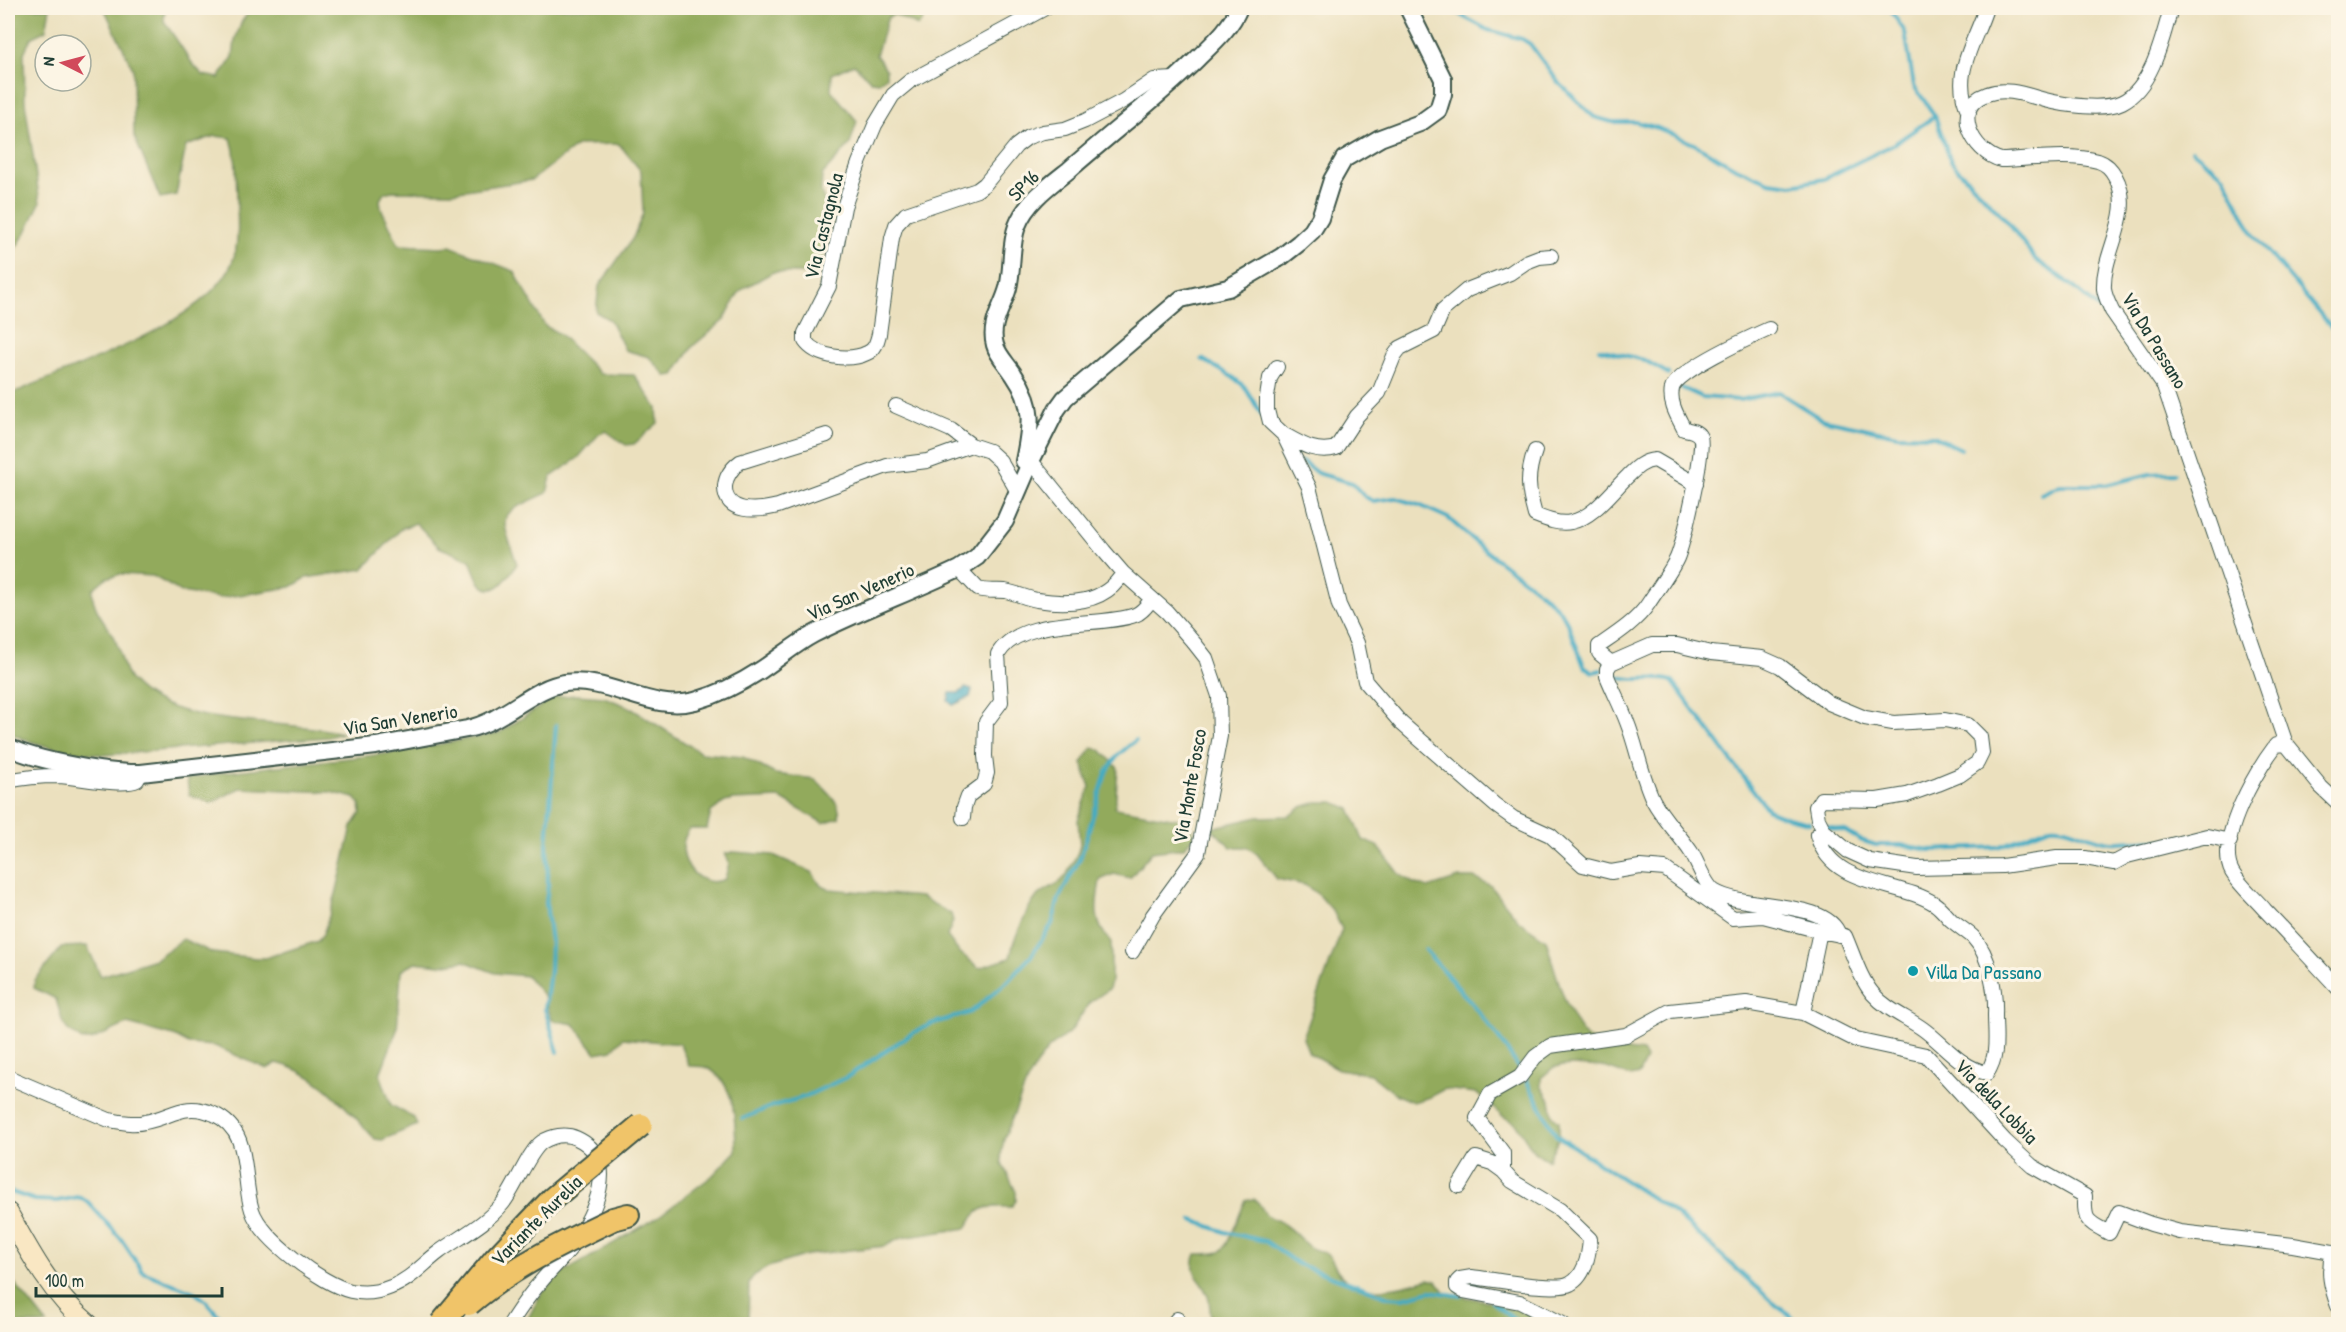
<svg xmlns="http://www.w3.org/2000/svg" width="2346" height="1332" font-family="'Patrick Hand',sans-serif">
	<rect width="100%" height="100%" fill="#fcf5e5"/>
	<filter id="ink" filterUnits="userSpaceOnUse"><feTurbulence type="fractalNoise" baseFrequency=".0167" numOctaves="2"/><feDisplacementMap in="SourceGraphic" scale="12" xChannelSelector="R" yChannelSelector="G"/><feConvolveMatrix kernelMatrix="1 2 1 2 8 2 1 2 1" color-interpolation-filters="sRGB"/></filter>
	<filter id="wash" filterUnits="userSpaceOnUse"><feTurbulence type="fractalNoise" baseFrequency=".008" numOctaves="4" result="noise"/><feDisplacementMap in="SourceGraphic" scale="24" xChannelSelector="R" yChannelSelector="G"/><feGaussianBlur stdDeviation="1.35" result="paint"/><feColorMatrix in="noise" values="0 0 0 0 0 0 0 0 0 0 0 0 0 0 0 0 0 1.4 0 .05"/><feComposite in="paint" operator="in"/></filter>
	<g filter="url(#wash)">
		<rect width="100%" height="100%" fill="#ebe0be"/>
		<path fill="#92aa5c" stroke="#587448" stroke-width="1.5" d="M8,8H50L46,30L31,38L24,53L25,102L40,203L25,234L15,249L8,253Z
			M104,8H165L164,21L192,63L203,75L219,78L233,57L235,40L242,21L252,8H922L923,20L918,26L896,15L888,17L876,55L886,69V77L879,82L871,81L854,64L832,74L831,90L857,121L850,144L822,175L821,191L831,221L819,268L814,274L773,272L746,287L739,292L724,320L693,346L674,375L666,376L649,357L625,350L610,320L596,312L599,286L633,238L643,213L641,171L619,144L578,145L532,180L452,192L392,191L384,193L380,200L381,208L399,245L441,247L450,246L514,271L545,326L560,334L600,374L634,375L657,408L658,423L634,444L626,445L606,431L599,434L578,458L551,477L547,493C496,517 499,510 517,564C510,574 495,601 480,583C476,577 473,567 470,560L439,547L416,523L402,528L363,569L306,578L291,587L220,598L181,592L153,576L121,574L106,578L93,589C90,607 106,622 114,638C121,650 122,670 131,681C173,730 283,718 342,733L328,737L104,755C70,752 38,747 8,732V395C65,370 213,322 233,260C240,239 237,217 237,196C236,176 237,157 231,138L215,136L186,146L176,195L160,198L134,136L133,69Z
			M576,695L604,697L629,707L701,753L743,757L775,774L815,779C826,791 842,802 839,818L823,823L780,798L733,800L725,802L711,812L707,829H690C671,849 694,893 725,879L729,863L725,854L733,852L773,855L812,872L821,886L829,889L921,897L951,914L953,921L947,936L958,951L979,968L1010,958L1014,941L1028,909L1038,895L1060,882L1066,876L1078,852L1080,845L1078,820L1090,787L1082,763L1092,748L1101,750L1118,768L1115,808L1188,821L1195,836L1183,848L1152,852L1130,878L1114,874L1100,880C1096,904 1092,923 1111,942V981L1109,989L1089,1003L1071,1031L1049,1048L1038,1062L1025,1086L1004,1139L1001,1155L1002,1163L1016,1192V1201L1011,1207C986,1206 979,1205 966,1228L901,1238L885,1246L807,1255L768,1267L753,1276L749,1283L748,1324H525L542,1292L563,1273L658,1217L712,1176L736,1151C735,1122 737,1085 708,1068C703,1066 695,1066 689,1066L680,1044L623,1038L612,1050L596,1053L574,1024L552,1020L544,996L527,976L495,973L464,961L440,965L415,962L401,971L397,1030L380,1074L391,1105L414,1118L417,1125L382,1140L375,1139C347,1109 319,1072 277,1063L267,1069L215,1046L189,1044L174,1036L127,1024L91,1040H82L68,1030L63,1024L56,999L34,988L35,980L62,947L87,946L101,976L155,959L183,939L213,953L256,958H265L318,941L323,935L336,894L352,827L361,813L360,804L355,798L330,792L240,788L211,803L189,795L187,779L226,772L393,753L499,733L555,697Z
			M1318,802H1334L1350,809L1363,840L1378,846L1399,874L1413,883L1428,888L1459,878H1474L1490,885L1519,921L1546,940C1554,966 1569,1031 1596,1044C1606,1049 1630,1050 1642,1052L1646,1059L1639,1074L1630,1076L1604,1067L1571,1065L1554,1067L1541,1078V1086L1550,1100L1553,1116L1559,1121V1137L1548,1160L1534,1152L1516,1124L1501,1115L1476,1093L1444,1089L1430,1097L1413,1102L1397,1095L1370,1074L1338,1069L1309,1053L1303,1038L1342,929L1333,911L1320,896L1305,885L1277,879L1257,854L1247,847H1231L1211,828L1258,817L1289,816L1302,807Z
			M1254,1199C1263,1205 1261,1211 1268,1216C1272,1219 1276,1219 1280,1222C1291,1228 1299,1238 1308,1246C1314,1251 1323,1250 1329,1256C1334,1260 1334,1267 1338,1272C1361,1301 1400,1286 1429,1279L1437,1281L1447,1294L1516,1306L1551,1324H1212C1210,1316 1210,1307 1209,1300C1205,1282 1187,1274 1196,1254C1203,1254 1214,1254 1220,1252C1228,1249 1240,1211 1246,1200Z
			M8,1275L47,1324H8Z"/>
		<path fill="#43abc3" stroke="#31747c" stroke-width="1.5" d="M965,688L972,690L970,697L953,705L948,701L950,693H959Z"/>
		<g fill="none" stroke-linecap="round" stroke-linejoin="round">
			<path stroke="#43abc3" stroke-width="4" d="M1452,8L1462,16L1488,30L1522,39L1530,44L1558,82L1594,117L1612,122H1636L1658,128L1696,145L1734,167L1769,182L1792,185L1824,179L1894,144L1935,116
				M1889,8L1905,32L1914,86L1935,116L1951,162L2007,221L2036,260L2070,284L2111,319
				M2192,150L2224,176L2253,234L2338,335
				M1599,349L1644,360L1669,374
				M1202,359L1234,378L1244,386L1263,417
				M1682,388L1702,397L1739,400L1779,392L1821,419L1897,435L1934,436L1961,449
				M1302,461L1317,473L1352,483L1364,496L1373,501L1395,498L1419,505L1448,518L1481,547L1545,596L1562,613L1568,624L1584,666L1593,672L1602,670
				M2041,494L2060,485H2106L2150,474L2175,473
				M1617,676C1635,683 1654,675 1672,681L1768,810L1788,818L1810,823
				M556,725L547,844L548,885L546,903L551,942L550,971L545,1009L558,1052
				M1827,827L1845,831L1860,840L1876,845H1901L1930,850L1998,847L2050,827C2072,825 2090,840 2111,842C2128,843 2145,839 2163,841
				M1425,950C1459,989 1495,1027 1521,1072
				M1525,1078L1556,1135L1676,1214L1777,1306L1790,1315L1798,1324
				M742,1119L770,1107L804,1097L847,1077L911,1034L931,1024L971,1012L1008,981L1031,956L1052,924L1059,898L1081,856L1106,773L1118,755L1136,740
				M8,1191L35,1200L57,1201L78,1197L88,1202L121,1239L143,1272L194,1292L206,1301L226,1324
				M1192,1220L1225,1232L1265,1241L1298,1264L1389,1297L1403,1298L1430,1291L1461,1296
				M1492,1302L1520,1324"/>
		</g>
	</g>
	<g filter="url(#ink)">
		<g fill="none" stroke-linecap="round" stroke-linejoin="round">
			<defs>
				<path id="minor" d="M1045,8L910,81L893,95L875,125L859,163L844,207L829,286L805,333V341C816,357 849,362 867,353C875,350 877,342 879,334L892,238L896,225L906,214L977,190L985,184L1016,146L1028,137L1043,132L1065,129L1085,121L1123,101L1154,80L1176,79
					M2171,8C2163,37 2152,87 2122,102C2104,111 2064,105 2045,100C2026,95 2007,87 1987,94C1950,107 1972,152 2001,160C2030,159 2071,153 2098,161C2107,164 2111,169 2115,176C2136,213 2102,251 2104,289C2105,297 2109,304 2112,311L2164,386L2286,744L2321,787L2338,803
					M1969,112C1950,75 1975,43 1986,8
					M1769,329C1751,337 1674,372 1672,389C1669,403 1678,417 1684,429C1690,430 1697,431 1700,437C1706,447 1683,544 1677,558C1670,573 1657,590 1648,604C1637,621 1615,635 1599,646V653L1611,663L1652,645H1677L1711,653L1762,658L1780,666L1829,703L1865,718L1893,723L1945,720L1968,725L1980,737L1982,753L1977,763L1960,775L1938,784L1907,795L1877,800L1821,799L1816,807L1818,819L1824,831L1848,851L1870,861L1917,868L2002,866L2057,858H2085L2114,863L2127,856L2207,836L2230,841
					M1277,367L1270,378L1267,397V410L1270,422L1283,434L1309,487L1339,605L1357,643L1365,681L1401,723L1495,805L1513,818L1550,835L1583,865L1611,872L1640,867L1665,869L1733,918L1763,916L1820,931L1803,1013
					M896,406L951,430L971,445L989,451L1000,461L1018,492
					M1283,434C1301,444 1316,454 1336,448L1357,416L1379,393L1394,356L1400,348L1434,331L1443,310L1467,290L1510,273L1526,262L1539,257L1551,256
					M827,435L740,462C732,468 726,475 725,486C724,515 758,511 778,506L887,466L927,461L971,445
					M1535,451C1526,476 1528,490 1535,515C1545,519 1559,525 1571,522C1593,518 1612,491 1628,476C1636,468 1643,461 1655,460L1696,484
					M1031,461L1104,551L1123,573L1167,612L1195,644L1206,658L1219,696L1220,736L1198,853L1153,915L1132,952
					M959,569L978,589C987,592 996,590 1005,591C1016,593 1026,598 1037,600C1069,605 1105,604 1123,573
					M1611,663L1607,669V676C1613,691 1621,706 1627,722C1637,747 1641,775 1653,800C1663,819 1679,834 1691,852C1698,863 1704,883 1714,891C1744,910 1828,899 1839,935
					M2286,744L2276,745C2257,770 2215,840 2232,872C2240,886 2255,898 2265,910C2290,936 2314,962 2338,988
					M8,781C25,777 41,776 59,776C77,777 124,787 137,780L141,773
					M963,818L964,807L968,796L984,784L987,773L985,756L986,722L1001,702L998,654C1021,615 1099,628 1135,615C1143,612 1147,605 1152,599
					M1820,931L1845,936C1853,954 1860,979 1873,994C1887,1010 1906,1017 1923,1029C1944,1044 1959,1067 1987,1073C1999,1055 1995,1035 1995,1015C1996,991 1990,955 1973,937C1966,931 1958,926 1951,920C1946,915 1941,908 1935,904C1898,880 1832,888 1817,835L1824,831
					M8,1077L109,1120C121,1122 133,1125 145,1122C172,1117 184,1101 214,1114C253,1132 241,1176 252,1210C261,1239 322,1284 351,1291C365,1294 379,1292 391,1287C410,1280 423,1264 439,1252C461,1236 485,1225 503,1203C515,1188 529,1151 542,1142C552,1136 565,1133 576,1138C623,1159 593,1216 572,1246C562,1260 549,1271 539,1284C528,1296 519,1310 510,1324
					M1503,1171V1153L1477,1118L1490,1094L1520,1077L1535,1057L1550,1046L1626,1035L1670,1011L1746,1003L1803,1013L1856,1040L1926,1055L2005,1141L2032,1166L2085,1196C2084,1222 2087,1221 2109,1233L2119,1212L2151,1224L2180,1232L2293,1245L2338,1253
					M1459,1186L1476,1158L1492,1163L1503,1171L1512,1181L1560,1210L1590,1239C1589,1254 1585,1276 1570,1284C1556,1292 1492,1279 1472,1277L1460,1279L1457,1282V1287L1463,1291L1520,1302L1563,1324
					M2333,1252C2327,1272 2331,1287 2338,1306
					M1173,1324L1177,1319"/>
				<path id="tertiary" d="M1024,461C1031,427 1035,405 1014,375C1008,365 998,356 995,345C989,324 1003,307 1008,288C1013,268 1010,245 1017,226C1026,202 1050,185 1069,170C1111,133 1156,99 1196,60C1212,44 1230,29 1239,8
					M8,747C38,761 107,774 141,773L376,746L467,729C505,721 533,687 565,683C610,677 651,713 695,701C717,695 741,683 761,670C778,659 795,644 814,634C861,610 911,592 959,569L977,557L1005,521L1031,461L1057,409L1065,398L1181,299L1228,288L1281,257L1299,243L1312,231L1320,218L1332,180L1344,159L1380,138L1420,123L1438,110L1443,94V79L1408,8"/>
				<path id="secondary" d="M8,1213C30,1253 52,1294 88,1324"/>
				<path id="trunk" d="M613,1219L628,1215"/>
			</defs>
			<use href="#minor" stroke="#3e5549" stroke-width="16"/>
			<use href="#tertiary" stroke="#3e5549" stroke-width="20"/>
			<use href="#secondary" stroke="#3e5549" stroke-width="22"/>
			<use href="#trunk" stroke="#3e5549" stroke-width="26"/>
			<use href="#minor" stroke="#fff" stroke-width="14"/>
			<use href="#tertiary" stroke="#fff" stroke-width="16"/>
			<use href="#secondary" stroke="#f9e7c3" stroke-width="20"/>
			<use href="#trunk" stroke="#f0c469" stroke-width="22"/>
			<defs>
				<path id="trunk-bridge" d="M469,1304C512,1267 563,1243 613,1219
					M441,1324L495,1259L552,1199L641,1125"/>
			</defs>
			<use href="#trunk-bridge" stroke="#3e5549" stroke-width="26" stroke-linecap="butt"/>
			<use href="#trunk-bridge" stroke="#f0c469" stroke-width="22"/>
		</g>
	</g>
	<circle fill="#0f9aa8" stroke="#fcf5e5" stroke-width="2" cx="1913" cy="971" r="6"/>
	<g text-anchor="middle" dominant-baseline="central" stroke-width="6" stroke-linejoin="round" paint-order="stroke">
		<g font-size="20" fill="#1f3d34" stroke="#fcf5e5">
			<text transform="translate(1023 185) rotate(-46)">SP16</text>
			<text transform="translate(823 226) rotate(-76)">Via Castagnola</text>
			<text transform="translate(2155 340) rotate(59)">Via Da Passano</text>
			<text transform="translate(860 591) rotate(-24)">Via San Venerio</text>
			<text transform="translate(400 719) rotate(-9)">Via San Venerio</text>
			<text transform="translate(1189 786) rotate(-80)">Via Monte Fosco</text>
			<text transform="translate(1997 1101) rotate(46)">Via della Lobbia</text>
			<text transform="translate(536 1220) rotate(-45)">Variante Aurelia</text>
		</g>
		<g font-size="20" fill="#0d838f" stroke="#fcf5e5" text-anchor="start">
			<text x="1925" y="971">Villa Da Passano</text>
		</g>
	</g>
	<rect width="2346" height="1332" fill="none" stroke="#fcf5e5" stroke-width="30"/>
	<g transform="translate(63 63) rotate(276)"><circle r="28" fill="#fcf5e5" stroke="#a4ab9e" stroke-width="1.5"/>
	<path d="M0-4.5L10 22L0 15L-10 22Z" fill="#d1495b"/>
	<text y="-9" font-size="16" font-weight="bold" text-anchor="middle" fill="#1f3d34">N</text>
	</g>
	<path d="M36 1287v9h186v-9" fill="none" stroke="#1f3d34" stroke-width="3"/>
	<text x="45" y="1287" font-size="18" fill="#1f3d34" stroke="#fcf5e5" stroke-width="4.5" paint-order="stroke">100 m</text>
</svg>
